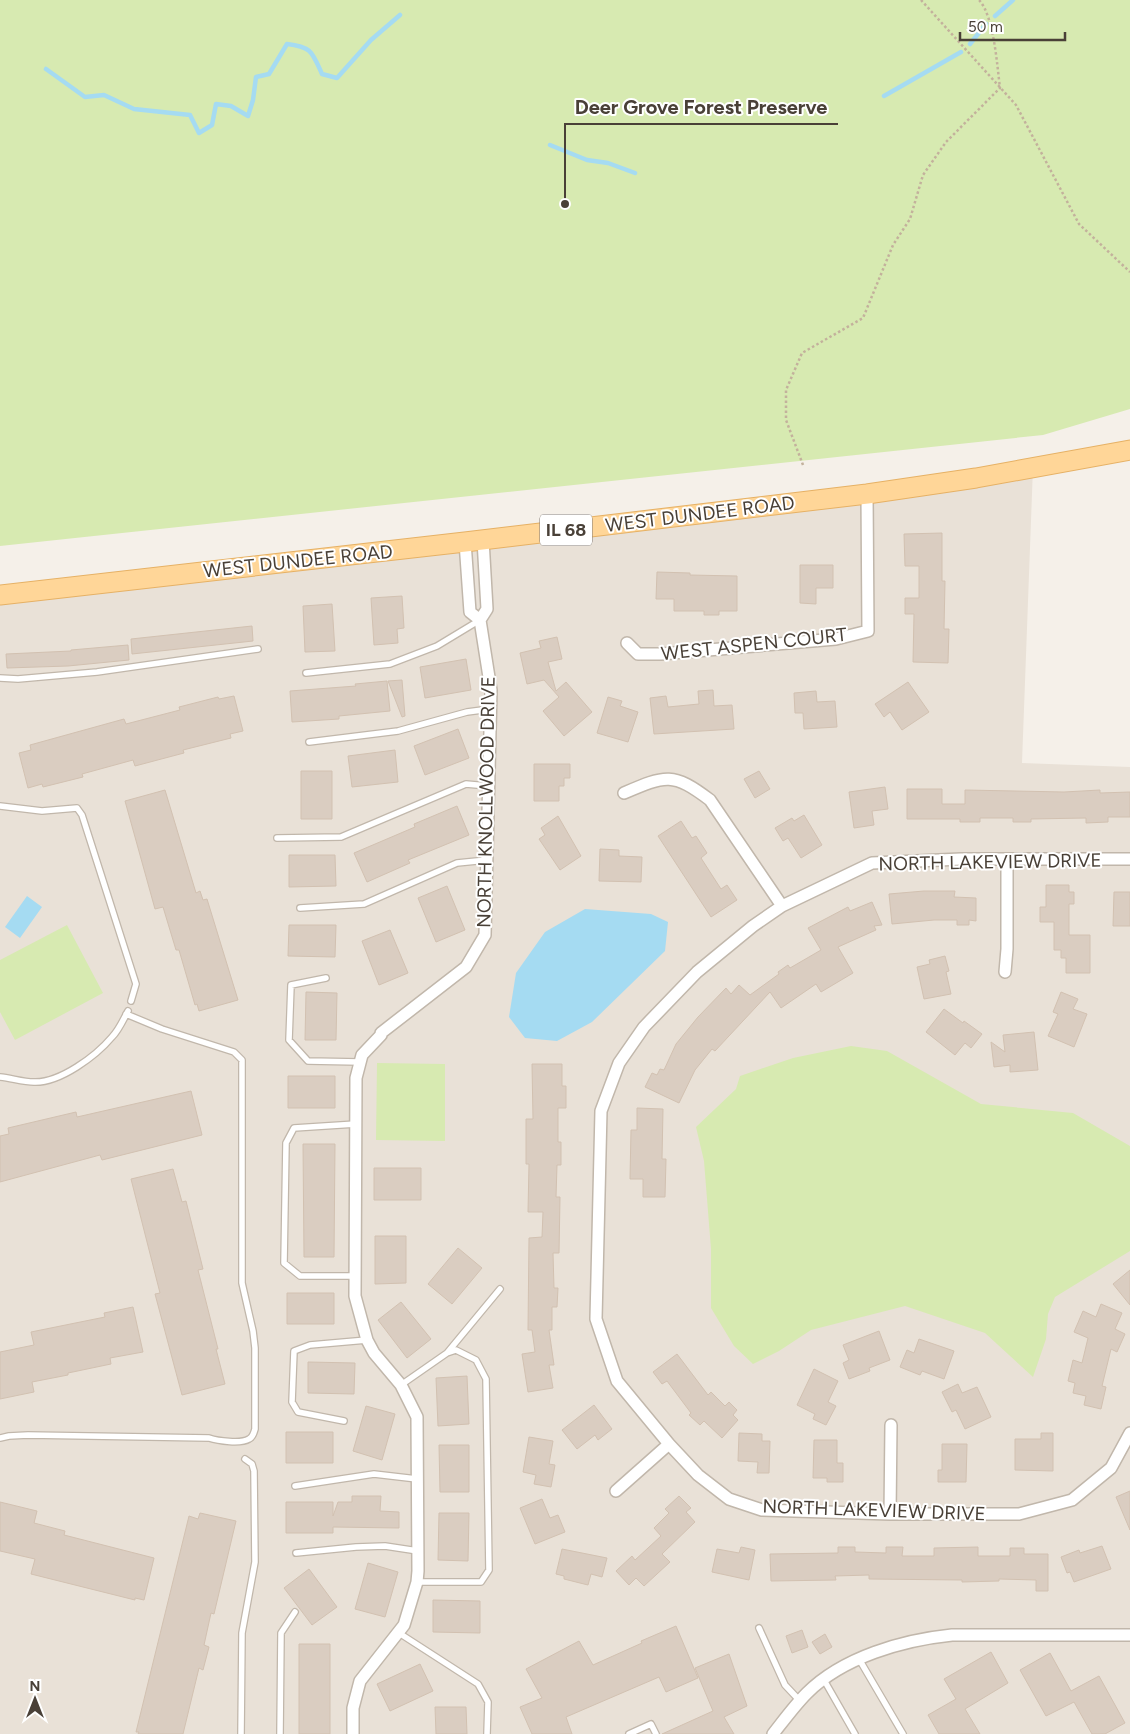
<svg xmlns="http://www.w3.org/2000/svg" width="1130" height="1734" font-family="Figtree,sans-serif">
	<rect width="100%" height="100%" fill="#f5f0e9"/>
	<path fill="#e9e1d7" d="M1033,467L1022,763L1130,767V1734H0V595Z"/>
	<path fill="#d7eab1" d="M0,0H1130V409L1043,435L0,546Z
		M67,925L103,993L15,1040L0,1012V960Z
		M851,1046L887,1051L981,1104L1073,1113L1130,1146V1251L1055,1297L1048,1314L1046,1339L1033,1377L985,1333L905,1306L811,1330L779,1351L753,1364L734,1346L711,1308V1249L704,1161L696,1127L736,1089L740,1076L793,1058Z
		M377,1063L445,1064V1141L376,1140Z"/>
	<path fill="#a5dbf2" d="M27,896L42,907L20,938L5,927Z
		M585,909L651,914L668,922L665,951L592,1022L557,1041L525,1038L509,1017L516,973L545,932Z"/>
	<g fill="none" stroke-linecap="round" stroke-linejoin="round">
		<path stroke="#a5dbf2" stroke-width="4.5" d="M995,16L1013,0
			M970,44L986,24
			M46,69L85,97L104,95L134,109L190,115L199,133L212,125L216,104L231,106L248,116L253,100L256,77L269,74L287,44C312,47 312,52 322,74L337,78L371,40L400,15
			M884,96L961,52
			M550,145L587,160L608,163L635,173"/>
	</g>
	<path fill="#dacdc1" stroke="#d2c1b1" d="M942,533V581H945L944,629H949L948,663L913,662L914,614H905V598H919V566H905L904,534Z
		M800,565H833V588H816V604L800,603Z
		M657,572L690,573V575L737,576V611H719V615H704V611H674V599H656Z
		M402,596L404,628L397,629L398,643L374,645L371,598Z
		M332,604L335,651L305,652L303,606Z
		M252,626L253,641L132,654L131,639Z
		M557,637L562,659L548,662L556,691L566,682L592,712L564,736L543,711L559,697L544,680L527,684L520,653L541,648L539,641Z
		M128,645L129,660L68,666L7,668L6,654L71,651V650Z
		M466,659L471,690L425,698L420,667Z
		M402,680L405,716L402,717L388,681Z
		M387,681L390,711L339,716V719L292,722L290,691L356,686L355,684Z
		M908,682L929,712L902,730L890,712L884,717L875,704Z
		M713,690L714,706L732,705L734,729L654,734L650,698L666,696L668,707L699,704L698,691Z
		M816,691L817,702L835,701L837,727L804,729L803,713H795L794,693Z
		M234,696L243,731L230,734L231,738L183,750L184,753L135,766L133,760L82,774L83,777L43,787L42,784L28,788L19,753L31,750L30,745L124,719L126,724L180,710L179,707L218,697L219,699Z
		M608,697L622,701L620,706L638,712L628,742L597,733Z
		M458,729L469,758L425,775L414,746Z
		M395,750L398,782L352,787L348,756Z
		M534,764H570V778H564V786H559V801H534Z
		M301,771H332V819H301Z
		M759,771L770,789L755,798L744,779Z
		M885,787L888,809L872,811L874,825L854,828L849,792Z
		M907,789H942V804H965V790L1064,792L1100,790V793L1130,792V817H1108V822L1086,823V818L1031,819V822H1013V818H980V822H960V819H907Z
		M165,790L196,893L200,891L203,900L207,899L238,1000L199,1011L197,1004L195,1005L179,950H176L163,907L155,909L125,801Z
		M457,806L469,835L408,860L410,863L367,882L354,853L415,827L414,824Z
		M804,815L822,845L801,858L788,838L783,841L775,828L792,818L794,821Z
		M558,816L581,856L560,870L539,839L545,835L541,828Z
		M681,821L692,838L696,836L707,853L701,858L721,889L727,885L737,900L711,917L658,836Z
		M600,849L619,850V856L642,857L641,882L599,881Z
		M289,855H335L336,886L289,887Z
		M1046,885H1069V892H1074V904H1069V935H1090V973H1066V958H1061V950H1054V922H1040V907H1046Z
		M447,886L465,930L436,942L418,898Z
		M924,891H955L954,897L976,898V921L969,920V925H957V920H934L892,924L889,894Z
		M1114,892H1130V926H1113Z
		M872,902L882,925L874,926L876,930L838,947L853,973L821,992L816,984L781,1008L770,992L715,1051L712,1049L695,1070L679,1103L645,1087L652,1073L657,1075L660,1069L664,1070L676,1044L698,1017L726,988L731,994L739,985L750,995L779,974L778,972L788,965L790,968L821,950L808,928L848,907L850,911Z
		M289,925H336L335,957L288,956Z
		M390,930L408,973L379,985L362,941Z
		M945,956L949,971L946,972L951,994L924,999L917,967L930,964L929,960Z
		M306,992L337,993L336,1040H305Z
		M1061,992L1078,999L1073,1009L1087,1014L1074,1047L1048,1036L1058,1014L1053,1012Z
		M944,1009L963,1023L964,1021L982,1034L971,1048L965,1043L955,1055L926,1032Z
		M1034,1032L1038,1070L1010,1072V1065L994,1067L991,1042L1005,1052L1003,1035Z
		M532,1064H562V1086H566V1108H558V1142H561V1165H557L556,1197H560L559,1253H553L554,1288H558L557,1307H552V1330H549L554,1365H549L553,1388L528,1392L522,1354L535,1352L532,1330H528L529,1238L542,1237L543,1212H528L529,1164H526V1119H533Z
		M288,1076H335V1108H288Z
		M191,1091L202,1135L102,1160L100,1155L0,1182V1136L9,1134L8,1128L76,1112L77,1117Z
		M637,1108L663,1109L662,1159H666L665,1197H643V1179H630L631,1130H637Z
		M303,1144H335L334,1257H304Z
		M374,1168H421V1200H374Z
		M173,1169L182,1202L186,1201L203,1269L198,1270L218,1349H216L225,1384L182,1395L155,1294L160,1293L131,1179Z
		M375,1236H406V1283L375,1284Z
		M458,1248L482,1268L452,1304L428,1284Z
		M1130,1270V1305L1113,1284Z
		M287,1293H334V1324H287Z
		M401,1302L431,1339L407,1358L378,1320Z
		M1101,1304L1122,1313L1115,1329L1125,1334L1117,1352L1111,1349L1102,1386L1106,1387L1101,1409L1084,1405L1086,1396L1073,1393L1075,1383L1068,1381L1073,1360L1082,1363L1088,1338L1074,1332L1083,1311L1096,1317Z
		M133,1307L143,1352L110,1358L111,1364L68,1373V1375L32,1382L34,1392L0,1399V1352L34,1345L31,1332L105,1317L104,1313Z
		M879,1331L890,1360L869,1368L870,1371L849,1379L843,1363L849,1360L843,1345Z
		M919,1339L954,1351L944,1379L922,1371L920,1375L900,1367L907,1350L914,1353Z
		M677,1354L708,1395L711,1392L725,1406L729,1402L737,1410L733,1415L738,1420L722,1438L704,1421L700,1425L689,1415L691,1413L667,1381L662,1384L653,1372Z
		M308,1362L355,1363L354,1394L308,1393Z
		M814,1369L838,1381L828,1402L836,1406L826,1425L813,1419L815,1414L797,1405Z
		M467,1376L469,1424L438,1426L436,1378Z
		M958,1384L962,1393L977,1387L991,1417L965,1429L956,1410L952,1412L942,1392Z
		M594,1405L612,1429L598,1440L595,1435L577,1449L562,1430Z
		M366,1406L395,1414L382,1460L353,1451Z
		M286,1432H333V1463H286Z
		M739,1433L762,1434V1441H770L769,1473H757L758,1462L738,1461Z
		M1041,1433H1053V1471L1015,1470V1439H1041Z
		M529,1437L553,1441L549,1464L555,1465L551,1487L534,1484L536,1475L523,1472Z
		M814,1440H837V1463H843V1482H827V1478H813Z
		M942,1444H967L966,1482H938V1470H942Z
		M439,1445H469V1492H440Z
		M1130,1491V1530L1116,1497Z
		M352,1496H381L380,1511L399,1512V1528L333,1527V1533H286V1502H333V1516L338,1502H352Z
		M679,1496L691,1508L686,1512L695,1522L662,1554L670,1562L644,1586L636,1578L629,1585L616,1571L632,1556L635,1560L661,1536L654,1528L669,1513L665,1509Z
		M542,1499L550,1518L558,1515L565,1532L535,1544L520,1508Z
		M0,1502L37,1511L34,1523L65,1531L64,1535L154,1558L144,1600L135,1598V1600L31,1574L35,1559L0,1551Z
		M200,1513L236,1521L214,1614L211,1613L204,1645L209,1647L203,1670L199,1668L183,1734H138L139,1732H136L189,1516L198,1519Z
		M439,1513H469L468,1561L438,1560Z
		M1102,1546L1111,1569L1074,1582L1070,1572L1067,1573L1061,1557L1079,1550L1080,1553Z
		M741,1547L755,1550L749,1580L712,1572L717,1549L739,1553Z
		M838,1547H855V1552L886,1553V1547H903L902,1556H934V1548L978,1547V1556H1010V1548H1024V1554H1048V1591H1036V1580L999,1579V1581L962,1582V1580L869,1579V1575L835,1576L836,1580L771,1581L770,1554L838,1553Z
		M562,1549L607,1558L602,1577L591,1574L588,1585L564,1579V1576L556,1574Z
		M368,1563L398,1572L385,1617L355,1609Z
		M309,1569L337,1607L312,1625L284,1588Z
		M433,1600L480,1601V1633L433,1632Z
		M676,1626L698,1678L666,1692L659,1677L566,1717L572,1734H532L520,1707L542,1698L526,1669L579,1641L593,1665L642,1643L641,1641Z
		M802,1630L808,1647L792,1653L786,1636Z
		M825,1634L832,1647L820,1654L812,1642Z
		M299,1644H330V1734H299Z
		M991,1652L1008,1683L965,1709L980,1734H939L928,1715L956,1699L944,1679Z
		M1050,1653L1071,1691L1099,1676L1125,1723L1105,1734H1092L1074,1702L1046,1716L1020,1670Z
		M729,1654L747,1706L724,1717L734,1734H662L713,1711L695,1668Z
		M420,1664L433,1691L390,1711L377,1684Z
		M435,1707H466L467,1734H436Z"/>
	<g fill="none" stroke-linecap="round" stroke-linejoin="round">
		<defs>
			<path id="service" d="M306,673L390,664L437,646L480,620
				M0,678L18,679L97,672L258,649
				M309,742L398,731L467,712L490,709
				M0,806L42,811L77,808L82,815L136,984L131,1001
				M277,838L341,837L466,784L488,786
				M300,908L364,904L457,863L487,860
				M326,978L291,985L289,1040L308,1061L360,1062
				M0,1077C11,1078 23,1082 34,1082C60,1083 96,1056 112,1037C119,1030 123,1020 128,1011
				M355,1276H300L284,1263L286,1143L294,1128L356,1124
				M401,1385L447,1353L500,1289
				M344,1421L298,1412L292,1402L294,1351L310,1345L367,1340
				M0,1438L9,1436L28,1435L209,1438C218,1441 241,1444 249,1439C253,1437 254,1433 255,1429V1348L253,1331L242,1283V1060L234,1052L162,1029L126,1014
				M295,1486L374,1474L417,1479
				M296,1553L356,1547L385,1546L418,1551
				M417,1582H481L489,1570L486,1379L476,1360L456,1350L447,1353
				M759,1628L785,1685L800,1701
				M399,1633L478,1684L488,1702L487,1734
				M859,1659L903,1734
				M824,1680L855,1734
				M241,1734L242,1633L255,1562L254,1471L252,1464L245,1459
				M280,1734L281,1633L295,1612
				M629,1734L651,1724L656,1734"/>
			<path id="minor" d="M465,542L470,612L480,620
				M627,643L638,654H661L836,639L868,631L867,494
				M624,793C666,775 673,772 710,800L782,906
				M1130,859H961L872,863L782,906L753,926L697,972L644,1027L619,1063L601,1111L596,1319L617,1381L669,1444L698,1475L729,1499L762,1510L890,1514H1019L1072,1500L1111,1468L1130,1433
				M1005,972L1007,949V859
				M616,1491L669,1444
				M890,1514L891,1425
				M353,1734V1708L360,1681L404,1625L417,1582L418,1571L417,1417L401,1385L374,1353L367,1340L355,1296L356,1078L362,1055L381,1035V1033L466,967L485,935L491,690L480,620L487,609L483,540
				M773,1734C784,1720 795,1705 807,1693C843,1657 903,1640 952,1635H1130"/>
			<path id="primary" d="M0,595L465,542L867,494L976,478L1130,450"/>
		</defs>
		<use href="#service" stroke="#c1b7ab" stroke-width="8"/>
		<use href="#minor" stroke="#c1b7ab" stroke-width="14"/>
		<use href="#primary" stroke="#e6b165" stroke-width="21"/>
		<path stroke="#c3b19c" stroke-width="2.5" stroke-dasharray="2.5 2.5" stroke-linecap="butt" d="M921,0L1016,105L1079,224L1130,272
			M803,465L786,420V390L802,353L863,318L893,245L910,219L923,175L946,142L1000,88C997,65 994,16 979,0"/>
		<use href="#service" stroke="#fff" stroke-width="5.5"/>
		<use href="#minor" stroke="#fff" stroke-width="11"/>
		<use href="#primary" stroke="#ffd698" stroke-width="19"/>
	</g>
	<g text-anchor="middle" dominant-baseline="central" stroke-width="4" stroke-linejoin="round" paint-order="stroke">
		<rect fill="#fff" stroke="#807973" stroke-width="1" x="540" y="514.5" width="52" height="31" rx="4"/>
		<g font-size="18" font-weight="bold" fill="#494037">
			<text x="566" y="530">IL 68</text>
		</g>
		<g font-size="19" fill="#494037" stroke="#fff">
			<text transform="translate(700 514) rotate(-7)">WEST DUNDEE ROAD</text>
			<text transform="translate(298 561) rotate(-6)">WEST DUNDEE ROAD</text>
			<text transform="translate(754 644) rotate(-6)">WEST ASPEN COURT</text>
			<text transform="translate(486 802) rotate(-89)">NORTH KNOLLWOOD DRIVE</text>
			<text transform="translate(990 862) rotate(-1)">NORTH LAKEVIEW DRIVE</text>
			<text transform="translate(874 1510) rotate(2)">NORTH LAKEVIEW DRIVE</text>
		</g>
	</g>
	<path fill="none" stroke="#494037" stroke-width="2" d="M565 204L565 124H838"/>
	<circle fill="#494037" stroke="#fff" stroke-width="2" cx="565" cy="204" r="5"/>
	<g font-size="20" text-anchor="middle" font-weight="bold" fill="#494037" stroke="#fff" stroke-width="4" stroke-linejoin="round" paint-order="stroke">
		<text x="701" y="114">Deer Grove Forest Preserve</text>
	</g>
	<g transform="translate(35 1699)" stroke="#ffffff" stroke-width="4" paint-order="stroke">
	<path d="M0-4L9 19L0 12L-9 19Z" fill="#494037"/>
	<text y="-8" font-size="14" font-weight="bold" text-anchor="middle" fill="#494037">N</text>
	</g>
	<path d="M960 32v8h105v-8" fill="none" stroke="#494037" stroke-width="2.5"/>
	<text x="968" y="32" font-size="15" fill="#494037" stroke="#ffffff" stroke-width="4" paint-order="stroke">50 m</text>
</svg>
